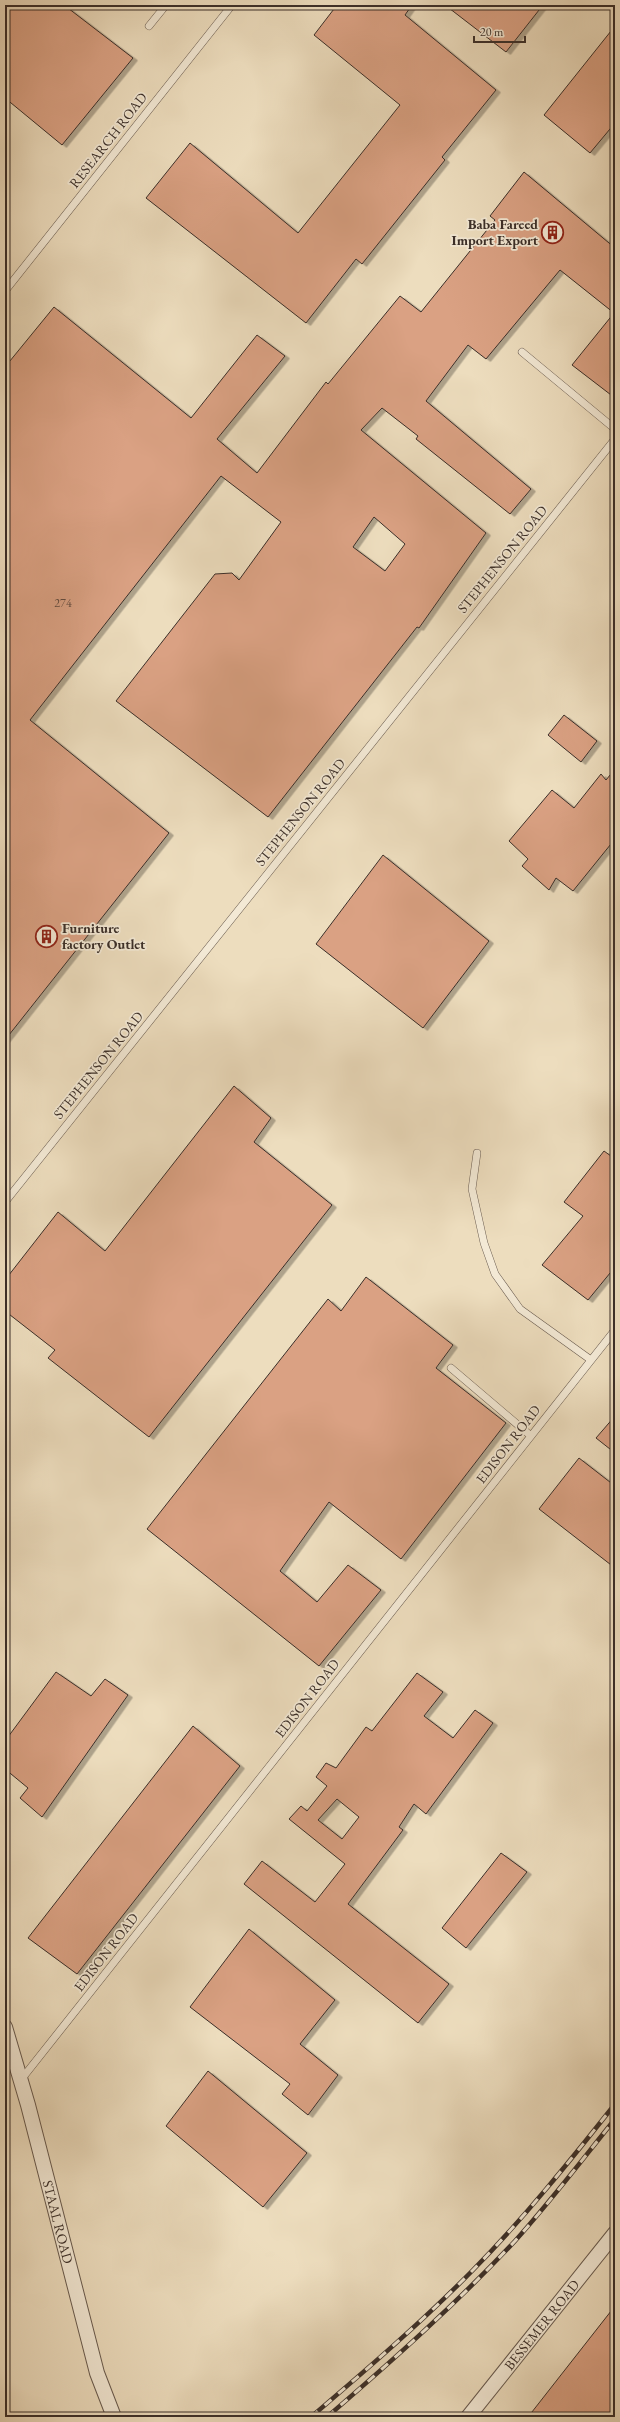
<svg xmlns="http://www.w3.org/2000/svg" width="620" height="2422" font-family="'EB Garamond',serif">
	<defs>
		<filter id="shadow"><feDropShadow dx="4.5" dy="2.5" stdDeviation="0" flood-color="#0004"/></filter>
	</defs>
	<rect width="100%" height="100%" fill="#edddbe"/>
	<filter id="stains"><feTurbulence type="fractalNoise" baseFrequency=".005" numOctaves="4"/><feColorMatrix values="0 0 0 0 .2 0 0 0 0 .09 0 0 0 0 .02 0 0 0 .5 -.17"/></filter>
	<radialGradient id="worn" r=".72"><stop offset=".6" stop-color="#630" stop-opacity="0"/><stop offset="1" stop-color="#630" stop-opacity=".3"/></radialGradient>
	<path fill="#daa183" stroke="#3b2f29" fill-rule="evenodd" filter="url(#shadow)" d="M5,5H64L133,58L62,145L5,98Z
		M337,5H412L405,15L496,90L442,157L445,160L362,264L356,259L306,323L146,198L190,143L298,233L400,105L314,35Z
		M445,5H543L506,52Z
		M615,26V123L590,153L544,115Z
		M524,172L615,248V398L572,365L614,313L560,270L486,359L468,345L426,401L531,489L510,514L416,439L418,436L382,408L361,430L486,533L419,628L417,627L268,817L116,701L215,574L232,573L239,580L281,522L221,476L30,720L169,833L5,1040V367L54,307L191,418L257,335L285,356L217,439L257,473L326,382L328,384L400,296L421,312L495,220L490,216ZM374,517L405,544L385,571L353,547Z
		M564,715L597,741L581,762L548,735Z
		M615,769V839L573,891L556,878L549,890L522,866L528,859L509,841L552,790L574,808L601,774L606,780Z
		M383,855L489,941L423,1028L316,944Z
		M234,1086L271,1118L254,1142L332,1205L149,1437L48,1358L55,1350L5,1311V1280L58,1212L105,1251Z
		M604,1151L615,1159V1267L588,1300L542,1265L583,1216L564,1202Z
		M366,1277L453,1345L436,1368L506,1423L401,1559L329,1502L280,1571L317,1602L348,1565L381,1590L319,1666L147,1529L328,1299L341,1311Z
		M615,1416V1453L596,1438Z
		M579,1458L615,1486V1568L539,1509Z
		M56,1672L91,1696L105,1679L128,1695L42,1817L20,1798L28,1788L5,1769V1741Z
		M417,1673L443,1692L424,1716L453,1738L475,1710L493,1723L426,1814L414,1804L399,1827L403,1830L348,1904L449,1984L418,2023L244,1884L262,1861L315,1902L345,1864L289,1819L301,1806L307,1811L327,1786L316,1777L326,1763L336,1768L366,1727L372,1731ZM337,1799L359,1817L342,1839L318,1820Z
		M193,1726L240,1766L77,1974L28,1938Z
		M501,1853L527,1872L466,1948L442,1928Z
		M249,1929L335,2000L300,2044L338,2075L308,2115L282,2094L290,2084L190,2007Z
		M208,2071L307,2153L263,2207L166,2126Z
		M615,2306V2417H528Z"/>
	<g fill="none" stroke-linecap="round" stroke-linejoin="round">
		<defs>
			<path id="service" d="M149,26L166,5
				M5,291L232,5
				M522,352L615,429
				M477,1153L472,1189L484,1243L495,1274L520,1309L591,1360
				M5,1202L615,439
				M451,1368L531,1436
				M20,2081L615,1330"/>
			<g id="minor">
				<path id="s1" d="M5,2027L28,2105L97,2373L114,2417"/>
				<path id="s2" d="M468,2417L615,2233"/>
			</g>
		</defs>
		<use href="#service" stroke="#685a4e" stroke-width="8"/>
		<use href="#minor" stroke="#685a4e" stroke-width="16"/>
		<use href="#service" stroke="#f3e9d5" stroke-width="7"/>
		<use href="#minor" stroke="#f3e9d5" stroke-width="14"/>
		<defs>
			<path id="rail" d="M311,2417C366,2370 422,2322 473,2270C524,2218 570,2161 615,2104
				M327,2417C392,2361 456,2304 515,2241C550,2202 582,2160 615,2119"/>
		</defs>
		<use href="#rail" stroke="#3b2f29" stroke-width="4.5"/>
		<use href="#rail" stroke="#f3e9d5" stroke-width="3" stroke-dasharray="9" stroke-linecap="butt"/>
	</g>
	<defs>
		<symbol id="building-ring" viewBox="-11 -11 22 22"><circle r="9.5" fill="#f3e9d5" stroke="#8f2418" stroke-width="1.5"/><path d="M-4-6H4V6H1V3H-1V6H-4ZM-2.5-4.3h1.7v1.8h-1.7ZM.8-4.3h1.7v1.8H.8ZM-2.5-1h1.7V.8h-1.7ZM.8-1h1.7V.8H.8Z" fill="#8f2418"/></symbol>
	</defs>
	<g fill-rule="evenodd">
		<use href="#building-ring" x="540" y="220" width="25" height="25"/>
		<use href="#building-ring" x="34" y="924" width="25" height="25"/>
	</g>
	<g text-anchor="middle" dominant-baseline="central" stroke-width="3.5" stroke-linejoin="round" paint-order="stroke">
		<g font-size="12" fill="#634c40">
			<text x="63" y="603">274</text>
		</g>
		<g font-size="14" fill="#3b2f29" stroke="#f3e9d5">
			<text transform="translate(108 140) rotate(-52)">RESEARCH ROAD</text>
			<text transform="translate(502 559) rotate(-51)">STEPHENSON ROAD</text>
			<text transform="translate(300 812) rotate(-51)">STEPHENSON ROAD</text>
			<text transform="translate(98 1065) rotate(-51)">STEPHENSON ROAD</text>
			<text transform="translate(508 1444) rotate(-52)">EDISON ROAD</text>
			<text transform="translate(307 1698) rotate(-52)">EDISON ROAD</text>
			<text transform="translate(106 1952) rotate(-52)">EDISON ROAD</text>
			<text stroke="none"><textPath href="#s1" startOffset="202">STAAL ROAD</textPath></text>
			<text stroke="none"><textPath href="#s2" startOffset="118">BESSEMER ROAD</textPath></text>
		</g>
		<g font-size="14" font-weight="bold" fill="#3b2f29" stroke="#f3e9d5" text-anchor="end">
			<text x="538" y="224">Baba Fareed<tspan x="538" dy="16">Import Export</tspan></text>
			<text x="62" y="928" text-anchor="start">Furniture<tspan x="62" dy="16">factory Outlet</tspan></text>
		</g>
	</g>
	<rect width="620" height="2422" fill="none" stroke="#edddbe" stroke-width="20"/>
	<rect x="6" y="6" width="608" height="2410" fill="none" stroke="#3b2f29" stroke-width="2"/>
	<rect x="10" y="10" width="600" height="2402" fill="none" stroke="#3b2f29"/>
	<path d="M474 36v6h51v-6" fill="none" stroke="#3b2f29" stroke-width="2"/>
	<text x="480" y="36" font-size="12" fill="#3b2f29" stroke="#f3e9d5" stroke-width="3" paint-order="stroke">20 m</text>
	<rect width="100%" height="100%" filter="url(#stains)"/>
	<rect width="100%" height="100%" fill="url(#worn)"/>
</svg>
